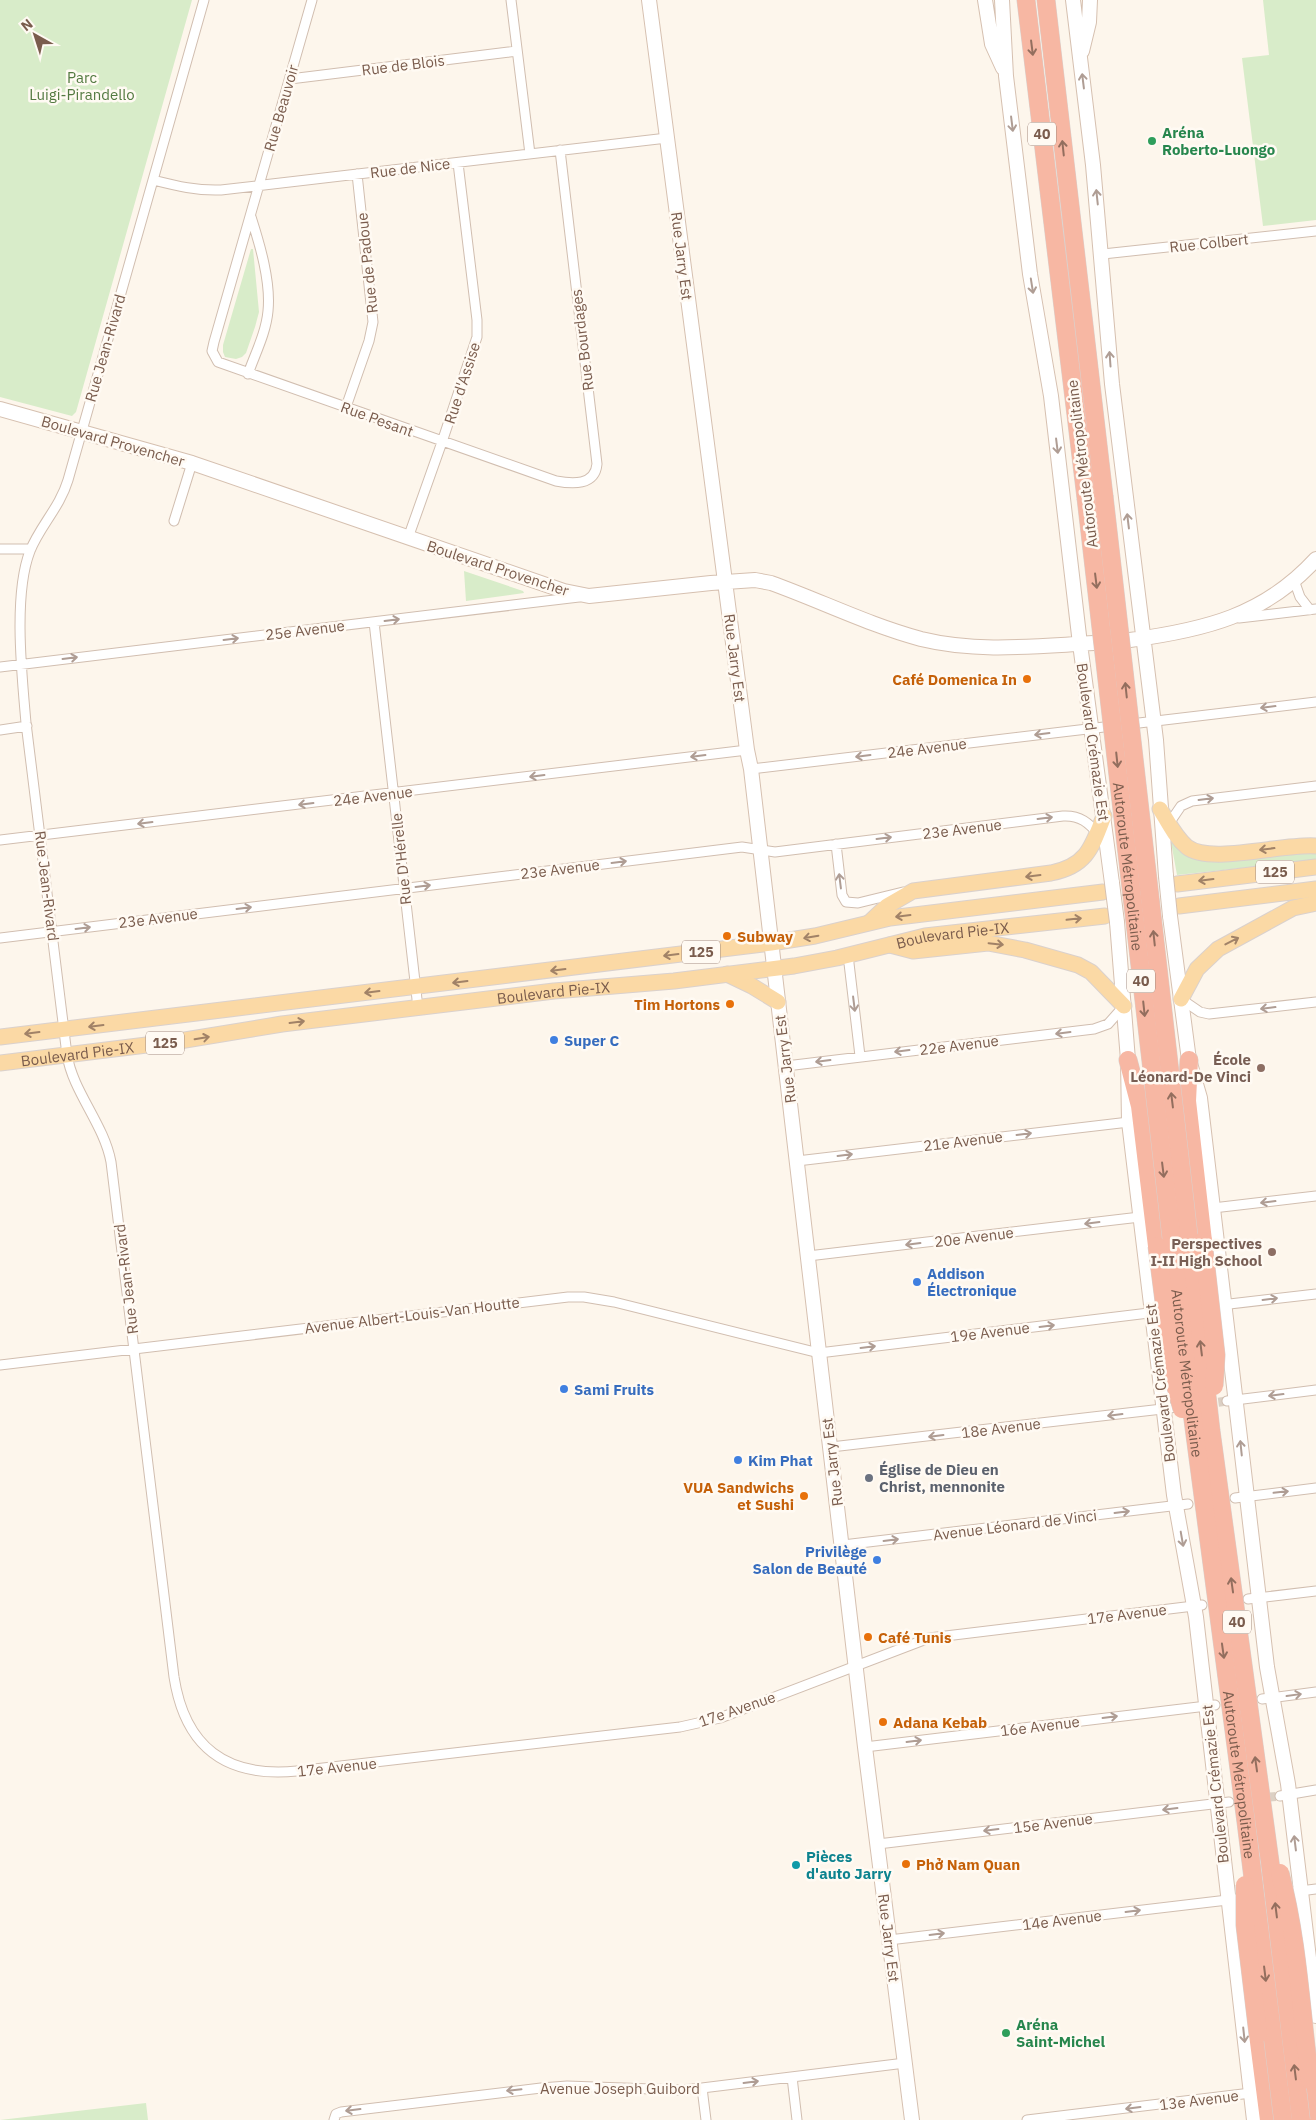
<svg xmlns="http://www.w3.org/2000/svg" width="1316" height="2120" font-family="'IBM Plex Sans',sans-serif">
	<rect width="100%" height="100%" fill="#fdf6ec"/>
	<path fill="#d8ecc9" d="M0,0H192L76,412L72,416L0,397Z
		M1263,0H1316V220L1263,226L1242,58L1269,55Z
		M251,249H253L259,312L255,327L246,353L242,357L236,359L225,357L223,352V345Z
		M464,571L523,591L524,593L466,601Z
		M1171,842L1178,847L1316,850V860L1177,875Z
		M146,2103L148,2120H0Z"/>
	<g fill="none" stroke-linecap="round" stroke-linejoin="round">
		<path stroke="#dcd0c4" stroke-width="9" stroke-dasharray="9 4.5" stroke-linecap="butt" d="M1205,1404L1227,1401
			M1240,1800L1280,1796"/>
		<defs>
			<path id="street" d="M204,0L68,480C60,507 40,526 30,551C13,595 22,676 26,723L67,1055C73,1092 104,1124 111,1162L174,1677C185,1747 226,1778 297,1771L680,1727L720,1718L929,1638L1202,1605
				M312,0L214,342L212,351L218,362L556,481C572,484 595,486 597,464L560,150
				M511,0L530,154
				M290,79L517,51
				M153,180C177,186 197,191 221,190L667,138
				M1103,254L1316,231
				M248,374C255,354 266,333 268,311C271,282 260,245 251,217
				M346,407L369,341L373,322L357,174
				M174,521L192,463
				M408,538L442,442L477,337V320L458,163
				M0,549H31
				M1294,580L1300,597L1310,610
				M1239,618L1316,609
				M374,622L418,1008
				M0,667L579,597
				M1139,723L1316,702
				M0,730L27,726
				M751,769L1104,727
				M1168,825L1181,806L1192,801L1316,786
				M0,840L747,750
				M836,844L842,895L846,902L858,903L903,892
				M0,938L742,847L775,852L1063,816C1080,815 1089,823 1099,835
				M848,955L860,1056
				M1181,999L1200,1012L1209,1014L1316,1002
				M786,1066L1094,1029L1108,1024L1124,1006
				M797,1161L1129,1122
				M1213,1208L1316,1196
				M808,1256L1140,1217
				M1221,1305L1316,1294
				M0,1365L568,1297H584L614,1302L819,1353L1157,1312
				M1227,1401L1316,1390
				M831,1447L1171,1408
				M1235,1498L1316,1488
				M843,1545L1188,1504
				M1248,1599L1316,1591
				M1262,1699L1316,1692
				M865,1747L1215,1705
				M1280,1796L1316,1790
				M878,1844L1229,1802
				M1292,1892L1316,1889
				M889,1940L1236,1899
				M792,2077L797,2120
				M702,2088L706,2120
				M334,2120L336,2114L341,2112L541,2088L567,2086L680,2090L702,2088L905,2063
				M1027,2120L1251,2093"/>
			<path id="secondary" d="M649,0L747,750L751,769L865,1747L912,2120
				M985,0L992,44L1003,68
				M1002,0L1006,76L1030,274L1051,396L1080,644L1112,883
				M1073,0L1093,165L1112,384L1156,740L1166,876
				M1082,51L1089,22L1090,0
				M0,409L192,463L564,591L589,596L711,583L755,580L771,583C821,601 869,625 921,639C978,653 1036,646 1094,643
				M1130,640C1204,630 1264,616 1316,559
				M1170,916L1189,1060L1200,1098L1267,1667L1288,1784L1316,2016
				M1117,922L1128,1060L1129,1122L1174,1495L1196,1617L1254,2120"/>
			<g id="primary">
				<path d="M1160,809C1168,822 1175,837 1187,847C1210,865 1284,843 1316,846"/>
				<path d="M1177,884L1316,867"/>
				<path d="M1179,906L1316,889"/>
				<path d="M870,922L887,906L913,891L1051,873C1087,866 1092,847 1104,816"/>
				<path d="M890,945L913,951L988,943L1025,950L1078,965L1091,972L1124,1006"/>
				<path d="M727,974L752,986L778,1002"/>
				<path d="M1181,999L1197,969L1218,949L1293,908L1316,903"/>
				<path d="M0,1037L771,943L815,936L890,918L1103,892"/>
				<path id="s1" d="M0,1063L179,1041L282,1024L554,991L674,981L794,966L837,958L925,936L1105,916"/>
			</g>
			<path id="highway" d="M1026,0L1086,498
				M1046,0L1104,496
				M1128,1060L1140,1106L1157,1246
				M1189,1060L1187,1101L1203,1241
				M1258,2034L1269,2120
				M1310,2080L1315,2120"/>
		</defs>
		<use href="#street" stroke="#d1beb0" stroke-width="11"/>
		<use href="#secondary" stroke="#d6c0b0" stroke-width="16"/>
		<use href="#primary" stroke="#dad1cd" stroke-width="17"/>
		<use href="#highway" stroke="#dad1cd" stroke-width="19"/>
		<use href="#street" stroke="#fff" stroke-width="9"/>
		<use href="#secondary" stroke="#fff" stroke-width="14"/>
		<use href="#primary" stroke="#fbd9a5" stroke-width="15"/>
		<use href="#highway" stroke="#f7b7a3" stroke-width="18"/>
		<defs>
			<path id="secondary-bridge" d="M1166,876L1170,916
				M1112,883L1117,922"/>
			<g id="highway-bridge">
				<path d="M1104,496L1211,1431L1270,1862L1301,2120"/>
				<path id="s2" d="M1086,498L1188,1382L1246,1822L1283,2120"/>
				<path d="M1203,1241L1216,1355L1214,1386"/>
				<path d="M1157,1246L1174,1380L1182,1409"/>
				<path d="M1280,1873C1298,1940 1301,2012 1310,2080"/>
				<path d="M1245,1885V1925L1258,2034"/>
			</g>
		</defs>
		<use href="#secondary-bridge" stroke="#d6c0b0" stroke-width="16" stroke-linecap="butt"/>
		<use href="#highway-bridge" stroke="#dad1cd" stroke-width="19" stroke-linecap="butt"/>
		<use href="#secondary-bridge" stroke="#fff" stroke-width="14"/>
		<use href="#highway-bridge" stroke="#f7b7a3" stroke-width="18"/>
	</g>
	<defs><path id="oneway-shaft" d="M-6 0H5M1.5-3L5.5 0L1.5 3" fill="none" stroke-width="1.6" stroke-linecap="round" stroke-linejoin="round" transform="scale(1.25)"/></defs>
	<g stroke="#936e5e">
		<use href="#oneway-shaft" transform="translate(1032 48) rotate(83)"/>
		<use href="#oneway-shaft" transform="translate(1063 148) rotate(-96)"/>
		<use href="#oneway-shaft" transform="translate(1096 581) rotate(83)"/>
		<use href="#oneway-shaft" transform="translate(1126 690) rotate(-96)"/>
		<use href="#oneway-shaft" transform="translate(1117 760) rotate(84)"/>
		<use href="#oneway-shaft" transform="translate(1154 938) rotate(-96)"/>
		<use href="#oneway-shaft" transform="translate(1144 1009) rotate(84)"/>
		<use href="#oneway-shaft" transform="translate(1172 1100) rotate(-97)"/>
		<use href="#oneway-shaft" transform="translate(1163 1170) rotate(83)"/>
		<use href="#oneway-shaft" transform="translate(1201 1348) rotate(-97)"/>
		<use href="#oneway-shaft" transform="translate(1232 1585) rotate(-98)"/>
		<use href="#oneway-shaft" transform="translate(1223 1651) rotate(82)"/>
		<use href="#oneway-shaft" transform="translate(1256 1764) rotate(-98)"/>
		<use href="#oneway-shaft" transform="translate(1276 1910) rotate(-97)"/>
		<use href="#oneway-shaft" transform="translate(1265 1974) rotate(83)"/>
		<use href="#oneway-shaft" transform="translate(1295 2072) rotate(-97)"/>
	</g>
	<g stroke="#af9d94">
		<use href="#oneway-shaft" transform="translate(1083 81) rotate(-97)"/>
		<use href="#oneway-shaft" transform="translate(1012 124) rotate(83)"/>
		<use href="#oneway-shaft" transform="translate(1097 197) rotate(-96)"/>
		<use href="#oneway-shaft" transform="translate(1032 286) rotate(81)"/>
		<use href="#oneway-shaft" transform="translate(1110 359) rotate(-94)"/>
		<use href="#oneway-shaft" transform="translate(1057 446) rotate(83)"/>
		<use href="#oneway-shaft" transform="translate(1128 521) rotate(-97)"/>
		<use href="#oneway-shaft" transform="translate(392 620) rotate(-7)"/>
		<use href="#oneway-shaft" transform="translate(231 639) rotate(-7)"/>
		<use href="#oneway-shaft" transform="translate(70 658) rotate(-7)"/>
		<use href="#oneway-shaft" transform="translate(1268 707) rotate(173)"/>
		<use href="#oneway-shaft" transform="translate(1042 734) rotate(173)"/>
		<use href="#oneway-shaft" transform="translate(698 756) rotate(173)"/>
		<use href="#oneway-shaft" transform="translate(863 756) rotate(173)"/>
		<use href="#oneway-shaft" transform="translate(537 776) rotate(173)"/>
		<use href="#oneway-shaft" transform="translate(1206 799) rotate(-7)"/>
		<use href="#oneway-shaft" transform="translate(306 804) rotate(173)"/>
		<use href="#oneway-shaft" transform="translate(1045 818) rotate(-7)"/>
		<use href="#oneway-shaft" transform="translate(145 823) rotate(173)"/>
		<use href="#oneway-shaft" transform="translate(884 838) rotate(-7)"/>
		<use href="#oneway-shaft" transform="translate(619 862) rotate(-7)"/>
		<use href="#oneway-shaft" transform="translate(840 881) rotate(-97)"/>
		<use href="#oneway-shaft" transform="translate(423 886) rotate(-7)"/>
		<use href="#oneway-shaft" transform="translate(244 908) rotate(-7)"/>
		<use href="#oneway-shaft" transform="translate(83 928) rotate(-7)"/>
		<use href="#oneway-shaft" transform="translate(854 1004) rotate(83)"/>
		<use href="#oneway-shaft" transform="translate(1268 1008) rotate(173)"/>
		<use href="#oneway-shaft" transform="translate(1063 1033) rotate(173)"/>
		<use href="#oneway-shaft" transform="translate(902 1051) rotate(173)"/>
		<use href="#oneway-shaft" transform="translate(823 1061) rotate(173)"/>
		<use href="#oneway-shaft" transform="translate(1024 1134) rotate(-7)"/>
		<use href="#oneway-shaft" transform="translate(845 1155) rotate(-7)"/>
		<use href="#oneway-shaft" transform="translate(1268 1202) rotate(173)"/>
		<use href="#oneway-shaft" transform="translate(1092 1223) rotate(173)"/>
		<use href="#oneway-shaft" transform="translate(913 1244) rotate(173)"/>
		<use href="#oneway-shaft" transform="translate(1270 1299) rotate(-7)"/>
		<use href="#oneway-shaft" transform="translate(1047 1326) rotate(-7)"/>
		<use href="#oneway-shaft" transform="translate(868 1347) rotate(-7)"/>
		<use href="#oneway-shaft" transform="translate(1276 1395) rotate(173)"/>
		<use href="#oneway-shaft" transform="translate(1115 1415) rotate(173)"/>
		<use href="#oneway-shaft" transform="translate(936 1436) rotate(173)"/>
		<use href="#oneway-shaft" transform="translate(1241 1448) rotate(-96)"/>
		<use href="#oneway-shaft" transform="translate(1281 1492) rotate(-6)"/>
		<use href="#oneway-shaft" transform="translate(1122 1512) rotate(-7)"/>
		<use href="#oneway-shaft" transform="translate(1182 1539) rotate(80)"/>
		<use href="#oneway-shaft" transform="translate(891 1540) rotate(-7)"/>
		<use href="#oneway-shaft" transform="translate(1294 1695) rotate(-8)"/>
		<use href="#oneway-shaft" transform="translate(1110 1717) rotate(-7)"/>
		<use href="#oneway-shaft" transform="translate(914 1741) rotate(-7)"/>
		<use href="#oneway-shaft" transform="translate(1170 1809) rotate(173)"/>
		<use href="#oneway-shaft" transform="translate(991 1830) rotate(173)"/>
		<use href="#oneway-shaft" transform="translate(1295 1843) rotate(-97)"/>
		<use href="#oneway-shaft" transform="translate(1133 1911) rotate(-7)"/>
		<use href="#oneway-shaft" transform="translate(937 1934) rotate(-7)"/>
		<use href="#oneway-shaft" transform="translate(1244 2035) rotate(84)"/>
		<use href="#oneway-shaft" transform="translate(751 2082) rotate(-7)"/>
		<use href="#oneway-shaft" transform="translate(514 2090) rotate(174)"/>
		<use href="#oneway-shaft" transform="translate(1133 2108) rotate(173)"/>
		<use href="#oneway-shaft" transform="translate(353 2110) rotate(173)"/>
	</g>
	<g stroke="#a18267">
		<use href="#oneway-shaft" transform="translate(1267 849) rotate(173)"/>
		<use href="#oneway-shaft" transform="translate(1033 876) rotate(173)"/>
		<use href="#oneway-shaft" transform="translate(1206 880) rotate(173)"/>
		<use href="#oneway-shaft" transform="translate(903 916) rotate(173)"/>
		<use href="#oneway-shaft" transform="translate(1074 919) rotate(-6)"/>
		<use href="#oneway-shaft" transform="translate(811 937) rotate(170)"/>
		<use href="#oneway-shaft" transform="translate(1232 941) rotate(-27)"/>
		<use href="#oneway-shaft" transform="translate(996 944) rotate(6)"/>
		<use href="#oneway-shaft" transform="translate(671 955) rotate(173)"/>
		<use href="#oneway-shaft" transform="translate(558 970) rotate(173)"/>
		<use href="#oneway-shaft" transform="translate(460 982) rotate(173)"/>
		<use href="#oneway-shaft" transform="translate(372 992) rotate(173)"/>
		<use href="#oneway-shaft" transform="translate(297 1022) rotate(-7)"/>
		<use href="#oneway-shaft" transform="translate(96 1026) rotate(173)"/>
		<use href="#oneway-shaft" transform="translate(32 1033) rotate(173)"/>
		<use href="#oneway-shaft" transform="translate(202 1038) rotate(-9)"/>
	</g>
	<g fill="#2e9e5b" stroke="#fffaf3" stroke-width="2">
		<circle cx="1152" cy="141" r="5"/>
		<circle cx="1006" cy="2033" r="5"/>
	</g>
	<g fill="#e8710a" stroke="#fffaf3" stroke-width="2">
		<circle cx="1027" cy="679" r="5"/>
		<circle cx="727" cy="936" r="5"/>
		<circle cx="730" cy="1004" r="5"/>
		<circle cx="804" cy="1496" r="5"/>
		<circle cx="868" cy="1637" r="5"/>
		<circle cx="883" cy="1722" r="5"/>
		<circle cx="906" cy="1864" r="5"/>
	</g>
	<g fill="#3f7fe0" stroke="#fffaf3" stroke-width="2">
		<circle cx="554" cy="1040" r="5"/>
		<circle cx="917" cy="1282" r="5"/>
		<circle cx="564" cy="1389" r="5"/>
		<circle cx="738" cy="1460" r="5"/>
		<circle cx="877" cy="1560" r="5"/>
	</g>
	<g fill="#8d6e63" stroke="#fffaf3" stroke-width="2">
		<circle cx="1261" cy="1068" r="5"/>
		<circle cx="1272" cy="1252" r="5"/>
	</g>
	<circle fill="#6b7280" stroke="#fffaf3" stroke-width="2" cx="869" cy="1478" r="5"/>
	<circle fill="#0f9aa8" stroke="#fffaf3" stroke-width="2" cx="796" cy="1865" r="5"/>
	<g text-anchor="middle" dominant-baseline="central" stroke-width="5" stroke-linejoin="round" paint-order="stroke">
		<g fill="#fffaf3" stroke="#a28b7f" stroke-width="1">
			<rect x="1028" y="122.5" width="28" height="23" rx="4"/>
			<rect x="1256" y="860.5" width="38" height="23" rx="4"/>
			<rect x="682" y="940.5" width="38" height="23" rx="4"/>
			<rect x="1127" y="969.5" width="28" height="23" rx="4"/>
			<rect x="146" y="1031.5" width="38" height="23" rx="4"/>
			<rect x="1223" y="1610.5" width="28" height="23" rx="4"/>
		</g>
		<g font-size="14" font-weight="bold" fill="#7a5c4d">
			<text x="1042" y="134">40</text>
			<text x="1275" y="872">125</text>
			<text x="701" y="952">125</text>
			<text x="1141" y="981">40</text>
			<text x="165" y="1043">125</text>
			<text x="1237" y="1622">40</text>
		</g>
		<g font-size="15" fill="#7a5c4d" stroke="#fffaf3">
			<text transform="translate(403 65) rotate(-7)">Rue de Blois</text>
			<text transform="translate(281 108) rotate(-74)">Rue Beauvoir</text>
			<text transform="translate(410 168) rotate(-7)">Rue de Nice</text>
			<text transform="translate(1209 243) rotate(-6)">Rue Colbert</text>
			<text transform="translate(682 256) rotate(83)">Rue Jarry Est</text>
			<text transform="translate(367 263) rotate(-96)">Rue de Padoue</text>
			<text transform="translate(582 340) rotate(-97)">Rue Bourdages</text>
			<text transform="translate(105 348) rotate(-74)">Rue Jean-Rivard</text>
			<text transform="translate(462 383) rotate(-72)">Rue d'Assise</text>
			<text transform="translate(377 419) rotate(20)">Rue Pesant</text>
			<text transform="translate(113 441) rotate(16)">Boulevard Provencher</text>
			<text transform="translate(1082 464) rotate(-97)">Autoroute Métropolitaine</text>
			<text transform="translate(498 568) rotate(18)">Boulevard Provencher</text>
			<text transform="translate(305 630) rotate(-7)">25e Avenue</text>
			<text transform="translate(735 658) rotate(83)">Rue Jarry Est</text>
			<text transform="translate(1093 742) rotate(82)">Boulevard Crémazie Est</text>
			<text transform="translate(927 748) rotate(-7)">24e Avenue</text>
			<text transform="translate(373 796) rotate(-7)">24e Avenue</text>
			<text transform="translate(962 829) rotate(-7)">23e Avenue</text>
			<text transform="translate(401 859) rotate(-96)">Rue D'Hérelle</text>
			<text stroke="none"><textPath href="#s2" startOffset="371">Autoroute Métropolitaine</textPath></text>
			<text transform="translate(560 869) rotate(-7)">23e Avenue</text>
			<text transform="translate(47 886) rotate(83)">Rue Jean-Rivard</text>
			<text transform="translate(158 918) rotate(-7)">23e Avenue</text>
			<text stroke="none"><textPath href="#s1" startOffset="962">Boulevard Pie-IX</textPath></text>
			<text stroke="none"><textPath href="#s1" startOffset="558">Boulevard Pie-IX</textPath></text>
			<text transform="translate(959 1045) rotate(-7)">22e Avenue</text>
			<text stroke="none"><textPath href="#s1" startOffset="78">Boulevard Pie-IX</textPath></text>
			<text transform="translate(785 1059) rotate(-97)">Rue Jarry Est</text>
			<text transform="translate(963 1141) rotate(-7)">21e Avenue</text>
			<text transform="translate(974 1237) rotate(-7)">20e Avenue</text>
			<text transform="translate(126 1279) rotate(-97)">Rue Jean-Rivard</text>
			<text transform="translate(412 1315) rotate(-7)">Avenue Albert-Louis-Van Houtte</text>
			<text transform="translate(990 1332) rotate(-7)">19e Avenue</text>
			<text stroke="none"><textPath href="#s2" startOffset="881">Autoroute Métropolitaine</textPath></text>
			<text transform="translate(1160 1383) rotate(-97)">Boulevard Crémazie Est</text>
			<text transform="translate(1001 1428) rotate(-7)">18e Avenue</text>
			<text transform="translate(832 1462) rotate(-97)">Rue Jarry Est</text>
			<text transform="translate(1015 1525) rotate(-7)">Avenue Léonard de Vinci</text>
			<text transform="translate(1127 1614) rotate(-7)">17e Avenue</text>
			<text transform="translate(737 1709) rotate(-19)">17e Avenue</text>
			<text transform="translate(1040 1726) rotate(-7)">16e Avenue</text>
			<text transform="translate(337 1767) rotate(-6)">17e Avenue</text>
			<text stroke="none"><textPath href="#s2" startOffset="1286">Autoroute Métropolitaine</textPath></text>
			<text transform="translate(1215 1784) rotate(-96)">Boulevard Crémazie Est</text>
			<text transform="translate(1053 1823) rotate(-7)">15e Avenue</text>
			<text transform="translate(1062 1920) rotate(-7)">14e Avenue</text>
			<text transform="translate(889 1938) rotate(83)">Rue Jarry Est</text>
			<text x="620" y="2088">Avenue Joseph Guibord</text>
			<text transform="translate(1199 2100) rotate(-7)">13e Avenue</text>
		</g>
		<g font-size="15" fill="#537a41" stroke="#fffaf3">
			<text x="82" y="77">Parc<tspan x="82" dy="17">Luigi-Pirandello</tspan></text>
		</g>
		<g font-size="15" font-weight="bold" fill="#27864d" stroke="#fffaf3" text-anchor="start">
			<text x="1162" y="132">Aréna<tspan x="1162" dy="17">Roberto-Luongo</tspan></text>
			<text x="1016" y="2024">Aréna<tspan x="1016" dy="17">Saint-Michel</tspan></text>
		</g>
		<g font-size="15" font-weight="bold" fill="#c56008" stroke="#fffaf3" text-anchor="start">
			<text x="1017" y="679" text-anchor="end">Café Domenica In</text>
			<text x="737" y="936">Subway</text>
			<text x="720" y="1004" text-anchor="end">Tim Hortons</text>
			<text x="794" y="1487" text-anchor="end">VUA Sandwichs<tspan x="794" dy="17">et Sushi</tspan></text>
			<text x="878" y="1637">Café Tunis</text>
			<text x="893" y="1722">Adana Kebab</text>
			<text x="916" y="1864">Phở Nam Quan</text>
		</g>
		<g font-size="15" font-weight="bold" fill="#366cbe" stroke="#fffaf3" text-anchor="start">
			<text x="564" y="1040">Super C</text>
			<text x="927" y="1273">Addison<tspan x="927" dy="17">Électronique</tspan></text>
			<text x="574" y="1389">Sami Fruits</text>
			<text x="748" y="1460">Kim Phat</text>
			<text x="867" y="1551" text-anchor="end">Privilège<tspan x="867" dy="17">Salon de Beauté</tspan></text>
		</g>
		<g font-size="15" font-weight="bold" fill="#785e54" stroke="#fffaf3" text-anchor="end">
			<text x="1251" y="1059">École<tspan x="1251" dy="17">Léonard-De Vinci</tspan></text>
			<text x="1262" y="1243">Perspectives<tspan x="1262" dy="17">I-II High School</tspan></text>
		</g>
		<g font-size="15" font-weight="bold" fill="#5b616d" stroke="#fffaf3" text-anchor="start">
			<text x="879" y="1469">Église de Dieu en<tspan x="879" dy="17">Christ, mennonite</tspan></text>
		</g>
		<g font-size="15" font-weight="bold" fill="#0d838f" stroke="#fffaf3" text-anchor="start">
			<text x="806" y="1856">Pièces<tspan x="806" dy="17">d'auto Jarry</tspan></text>
		</g>
	</g>
	<g transform="translate(35 35) rotate(321)" stroke="#fffaf3" stroke-width="4" paint-order="stroke">
	<path d="M0-4L9 19L0 12L-9 19Z" fill="#7a5c4d"/>
	<text y="-8" font-size="14" font-weight="bold" text-anchor="middle" fill="#7a5c4d">N</text>
	</g>
</svg>
